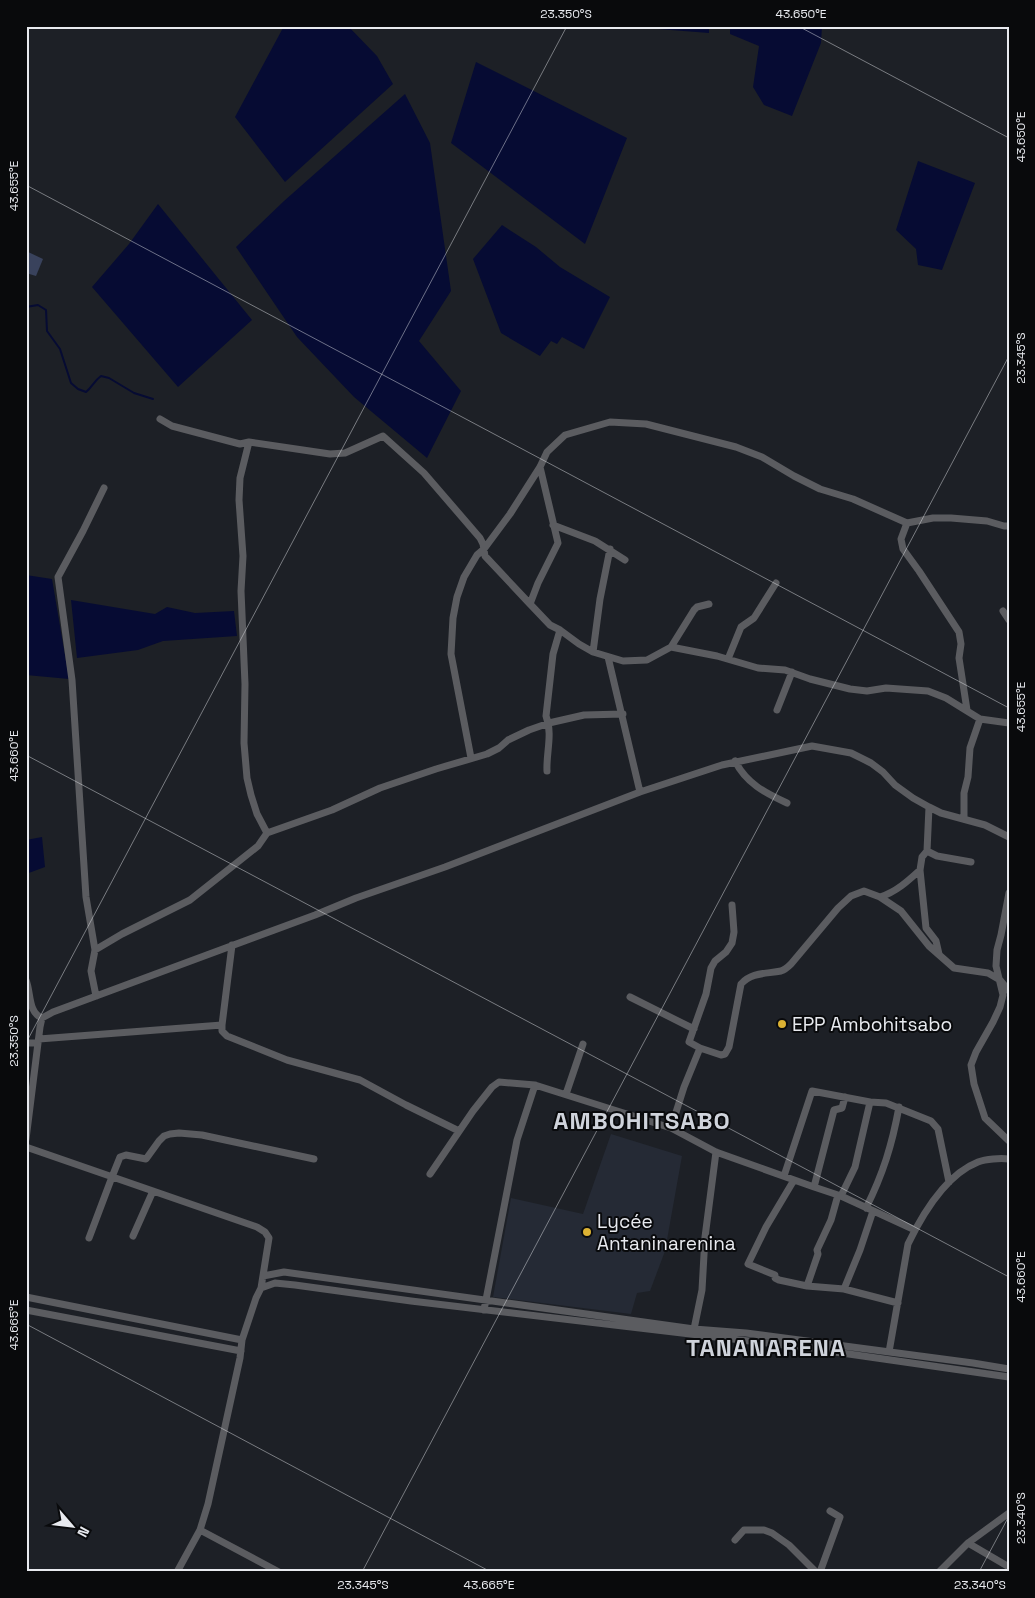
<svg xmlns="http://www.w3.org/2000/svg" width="1035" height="1598" font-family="'Space Grotesk',sans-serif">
	<rect width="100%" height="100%" fill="#1d2026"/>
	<path fill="#252a35" d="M611,1134L682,1156L665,1251L650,1291L637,1293L631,1314L493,1297L511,1198L583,1214Z"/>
	<path fill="#39425c" d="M26,251L43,259L36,276L26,273Z"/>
	<path fill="#060b33" d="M284,26H348L377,56L393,84L285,182L235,117Z
		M620,26H709V33Z
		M730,26H822L821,43L792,116L764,105L753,87L759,46L730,34Z
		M476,62L627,138L585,244L451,143Z
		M405,94L430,143L451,291L419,341L461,391L427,458L354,397L297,337L236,247L284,201Z
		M918,161L975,183L942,270L918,265L916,249L896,230Z
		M158,204L252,320L178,387L92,287L129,244Z
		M502,225L536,247L560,267L610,297L584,349L562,337L557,344L551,341L540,356L501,333L473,259Z
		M26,575L52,579L69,679L26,675Z
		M71,600L155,614L167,607L195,613L234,611L237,636L163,641L138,650L77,658Z
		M42,837L45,867L26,874V840Z"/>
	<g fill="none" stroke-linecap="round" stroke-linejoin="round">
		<path stroke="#060b33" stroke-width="2" d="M26,307L38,305L46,310L47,331L60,349L71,383L78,389L86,392C92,387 94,381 101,376L109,378L134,393L153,399"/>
		<path stroke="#5b5c60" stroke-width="7" d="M160,419L172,426L240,444L249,442
			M540,467L558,543L538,583L530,604L550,625L560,630L579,644L593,652L623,661L647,660L671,647L694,610L697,607L709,604
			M907,523L901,539L903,549L919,571L959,632L961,644L959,658L967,710
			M553,525L595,541L625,560
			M1003,611L1009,620
			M671,647L717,656L758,668L785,670L810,679L850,689L867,691L886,688L928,691L946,698L980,719L1009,723
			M593,652L600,599L610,549
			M608,657L640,792
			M728,659L741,627L754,618L776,583
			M777,710L792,672
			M471,758L451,654L453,618L457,597L464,577L477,555L484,549L510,514L540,467L547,452L565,435L610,422L646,424L736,447L762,457L794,476L820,489L853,499L907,523L933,518H951L987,521L1004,526H1009
			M735,761C746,783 765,793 787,803
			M547,771C546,753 553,734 546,716L553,654L560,630
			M929,807L927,851L922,857L920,870L926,928L936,941L939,954
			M964,819V793L968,777L970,748L980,719
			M267,833L332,810L380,788L436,769L487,754L499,748L508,740L529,730L549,723L584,715L623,714
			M927,851L937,856L971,862
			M1009,893L1001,935L997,950L996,966L1003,995L1000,1007L993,1022L976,1052L971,1065L974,1084L985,1118L1009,1141
			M880,897C896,892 908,881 920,870
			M232,945L222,1025V1031L227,1036L287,1060L360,1080L406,1105L459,1131
			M95,950L122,934L190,900L258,846L267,833L257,814L251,795L247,778L244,743L245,684L241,591L243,556L239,500L240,478L249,442L330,454L345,453L383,436L424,473L480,538L483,544L485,556L530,604
			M26,980C31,992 28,1013 42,1018
			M96,996L91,971L95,950L86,897L72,680L58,577L83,531L104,488
			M630,997L694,1029
			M39,1039L222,1025
			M26,1043H37
			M700,1048L689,1042L706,994L711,968L715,961L726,952L732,943L734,932L732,905
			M566,1094L583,1044
			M845,1097L842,1108L834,1110L814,1187L841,1196L915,1230
			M671,1128L684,1087L700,1048L721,1055L725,1054L729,1047L741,984C752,972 766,974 781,971C784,970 788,967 791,964L838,908L851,896L864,891L880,897L901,911L929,946L954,968L988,973L1000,980L1009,991
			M26,1139L40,1027L42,1018L53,1012L315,915L356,898L445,867L640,792L722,765L812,746L851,753L871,763L883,772L895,785L913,798L929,807L941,813L985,825L1009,837
			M26,1147L257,1227L265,1232L269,1238L261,1288L256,1298L242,1340L240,1358L208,1504L200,1530L177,1572
			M430,1174L473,1111L492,1087L499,1082L535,1085
			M784,1176L812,1091L870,1102L886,1103L931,1121L938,1129L949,1182
			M794,1180L766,1227L748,1264L775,1275V1278L779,1280L807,1286L844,1289L898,1303
			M841,1196L855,1167L870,1102
			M866,1208C883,1174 892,1145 899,1107
			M133,1236L153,1191
			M89,1238L112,1177L120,1157L126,1155L146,1159L159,1141L164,1136L170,1134L179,1133L202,1135L314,1159
			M263,1276L284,1272L694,1329L746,1333L973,1363L1009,1369
			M807,1286L818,1254L817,1250L831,1220L838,1195
			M261,1288L275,1283L295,1285L411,1301L800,1347L1009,1377
			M844,1289L860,1250L873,1211
			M26,1297L242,1340
			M26,1310L241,1351
			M484,1310L517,1140L535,1085L671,1128L716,1152L814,1187
			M694,1329L702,1290L705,1237L716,1152
			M889,1352L908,1244C922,1215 945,1175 978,1162C986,1159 1000,1158 1009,1159
			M200,1530L279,1572
			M735,1540L744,1530H764L772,1533L789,1545L816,1572
			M968,1543L1009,1567
			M820,1572L840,1517L830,1511
			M939,1572L968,1543L1009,1513"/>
	</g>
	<path fill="none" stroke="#e8eaef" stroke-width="1" stroke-opacity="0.45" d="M798,26L1009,138M26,185L1009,708M26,755L1009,1277M26,1043L567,26M26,1324L491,1572M362,1572L1009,356M979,1572L1009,1516"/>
	<g fill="#dcb233" stroke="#090a0c" stroke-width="2">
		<circle cx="782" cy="1024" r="5"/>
		<circle cx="587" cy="1232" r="5"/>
	</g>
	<g text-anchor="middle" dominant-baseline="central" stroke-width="4" stroke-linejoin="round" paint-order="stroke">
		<g font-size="19" fill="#e8eaef" stroke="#090a0c" text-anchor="start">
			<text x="792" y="1024">EPP Ambohitsabo</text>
			<text x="597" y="1221">Lycée<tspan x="597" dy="22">Antaninarenina</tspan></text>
		</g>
		<g font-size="24" font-weight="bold" letter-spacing="1" fill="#cfd3db" stroke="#090a0c">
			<text x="642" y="1120">AMBOHITSABO</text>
			<text x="766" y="1347">TANANARENA</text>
		</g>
	</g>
	<rect width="1035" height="1598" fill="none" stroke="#090a0c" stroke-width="55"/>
	<g transform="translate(72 1526) rotate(118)" stroke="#090a0c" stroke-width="4" paint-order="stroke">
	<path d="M0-4L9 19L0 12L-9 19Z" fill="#e8eaef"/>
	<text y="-8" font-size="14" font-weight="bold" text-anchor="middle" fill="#e8eaef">N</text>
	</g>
	<rect x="28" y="28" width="980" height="1542" fill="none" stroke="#e8eaef" stroke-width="2"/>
	<g font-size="12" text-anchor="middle" fill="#e8eaef">
		<text x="566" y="18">23.350°S</text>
		<text x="801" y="18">43.650°E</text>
		<text transform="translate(1021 137) rotate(-90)" y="4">43.650°E</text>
		<text transform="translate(14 186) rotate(-90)" y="4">43.655°E</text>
		<text transform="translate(1021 358) rotate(-90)" y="4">23.345°S</text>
		<text transform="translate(1021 707) rotate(-90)" y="4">43.655°E</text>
		<text transform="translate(14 756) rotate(-90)" y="4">43.660°E</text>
		<text transform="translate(14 1041) rotate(-90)" y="4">23.350°S</text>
		<text transform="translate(1021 1277) rotate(-90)" y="4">43.660°E</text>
		<text transform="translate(14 1325) rotate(-90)" y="4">43.665°E</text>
		<text transform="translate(1021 1518) rotate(-90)" y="4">23.340°S</text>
		<text x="363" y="1589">23.345°S</text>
		<text x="489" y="1589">43.665°E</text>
		<text x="980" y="1589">23.340°S</text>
	</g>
</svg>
